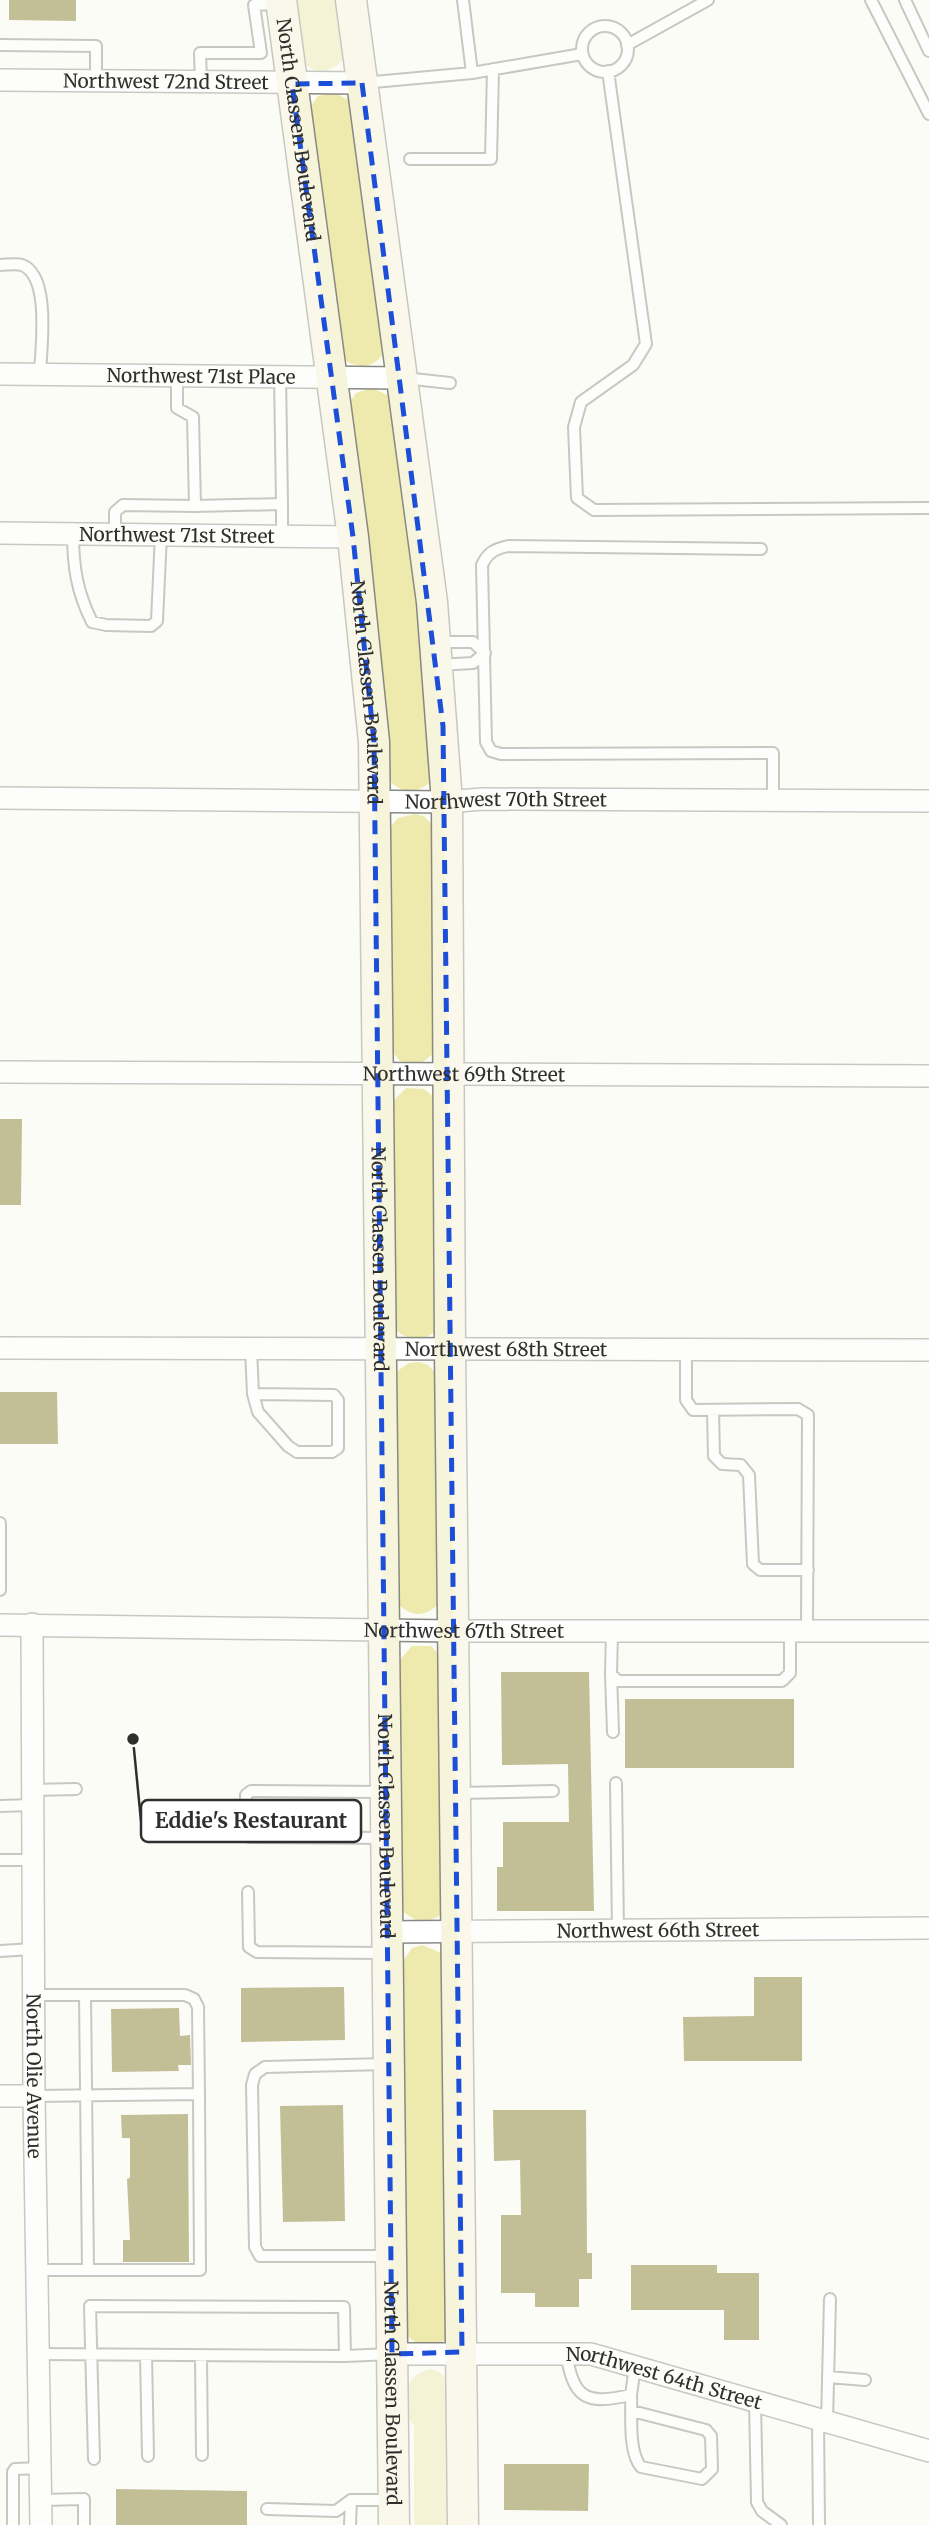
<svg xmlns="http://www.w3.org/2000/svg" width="929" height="2525" font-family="Merriweather,serif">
	<rect width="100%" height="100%" fill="#fcfcf7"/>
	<path fill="#eee9ac" d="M291,0H342L347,53C337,72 316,78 301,60Z
		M334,93L349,100L356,110L386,349C376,368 359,371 342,358L308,110L318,96Z
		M372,388L392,397L426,636L431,781C417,795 400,794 387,778L347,406L356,393Z
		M415,814L424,816L435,828L437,1051L420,1064L400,1061L391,1050L389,829L398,818Z
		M406,1088L424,1089L436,1099L438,1327C426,1345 405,1342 393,1326L391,1103Z
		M419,1362L428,1365L439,1376L440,1602C427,1617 412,1618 398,1604L393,1374L409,1363Z
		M412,1646H431L442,1658L443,1910L438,1917L420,1923L402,1911L399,1902V1661Z
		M422,1945L441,1953L447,1964L450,2336C434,2351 415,2348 403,2330L399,1967L412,1948Z
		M429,2369L438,2371L450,2382L455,2525H414V2425L404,2413C405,2392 406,2376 429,2369Z"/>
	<path fill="#7d7523" d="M9,0H76V21L9,20Z
		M0,1119H22L21,1205H0Z
		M0,1392H57L58,1444H0Z
		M501,1672H589L594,1911H497V1867H503V1822H569L568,1764L502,1765Z
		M625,1699H794V1768H625Z
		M754,1977H802V2061H684L683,2017L754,2016Z
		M344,1987L345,2040L241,2042V1988Z
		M179,2008L180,2036L190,2035L191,2065H178L179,2071L112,2072L111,2009Z
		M343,2105L345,2221L283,2222L280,2106Z
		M493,2110H586L587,2253H592V2279H579V2307H535V2293H501V2215H521L520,2160L494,2161Z
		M188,2114L189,2262H123V2240H130L127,2179L130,2178V2138H122L121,2115Z
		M631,2265H717V2273H759V2340H724V2310H631Z
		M504,2464H589L588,2511L504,2510Z
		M116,2489L247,2491V2525H116Z"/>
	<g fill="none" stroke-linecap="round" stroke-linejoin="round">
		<defs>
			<path id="lane" d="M463,0L472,73
				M871,0L929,114
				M905,0L929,51
				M582 49a23 23 0 1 1 46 0a23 23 0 1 1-46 0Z
				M0,45L96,46V81
				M627,45L708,0
				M608,71L646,344L633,365L581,402L574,427L577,498L594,510L929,508
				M201,83L200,53H261L254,5L278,4
				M363,83L472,73L582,54
				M410,159H491L493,69
				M0,265C6,265 16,263 22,265C51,276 41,348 40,374
				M177,375V408L193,417L195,506L282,504V536
				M280,376L282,504
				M404,378L450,383
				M73,533C73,567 77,592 92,622L106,625L151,626L157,621L161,534
				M115,534V512L123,505L195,506
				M761,549L508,546C495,549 488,552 482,565L486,742L491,751L501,754L773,753V800
				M437,642H473L485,653L473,663L438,665
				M251,1349L253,1394L258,1412L288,1446L297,1452H332L338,1448V1400L334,1395L253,1394
				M686,1350V1400L693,1410L798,1409L808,1415L807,1631
				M713,1411L714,1456L722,1464L741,1465L749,1475L753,1564L760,1570H808
				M0,1523V1590
				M612,1631L611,1674L618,1681H782L790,1673V1631
				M611,1674L613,1732
				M616,1783L618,1931
				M32,1790L76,1789
				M382,1792L251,1791L246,1795V1830L250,1837L386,1838
				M457,1793L553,1791
				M0,1806L33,1805
				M0,1860H33
				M248,1892L249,1947L257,1952L386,1953
				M0,1951L33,1949
				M33,1995H85L88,2270H38
				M85,1995H185L194,1999L198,2007L199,2094
				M386,2064L265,2067L255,2074L252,2085L255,2247L260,2256H389
				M34,2096L199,2094L200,2270H88
				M566,2353C574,2399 585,2405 631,2395C632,2415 628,2452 641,2467L702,2479L712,2469L711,2436L706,2430L632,2411
				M39,2354C141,2355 243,2356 345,2356L344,2307L90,2306L94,2459
				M146,2355L148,2456
				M201,2356L202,2455
				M345,2356L391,2354
				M828,2377L865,2380
				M631,2395L635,2366
				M755,2401L757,2502L762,2511L781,2525
				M818,2419L819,2525
				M827,2422L830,2299
				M41,2500L84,2499V2525
				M267,2509L336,2511L351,2500H393
				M13,2525V2472L15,2469L41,2468
				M350,2525L351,2500"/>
			<g id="street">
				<path id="s1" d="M0,80L362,83"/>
				<path id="s2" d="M0,374L402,378"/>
				<path id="s3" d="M0,533L353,537"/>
				<path id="s4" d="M0,798L447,802L482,799L929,801"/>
				<path id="s5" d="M0,1072L929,1076"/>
				<path id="s6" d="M0,1348L929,1350"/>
				<path id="s7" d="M32,1624L34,2096L41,2525"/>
				<path id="s8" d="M0,1625L453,1631H929"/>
				<path id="s9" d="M387,1932L929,1928"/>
				<path d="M0,2096H34"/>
				<path id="s10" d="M392,2354H591L929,2451"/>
			</g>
			<g id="secondary">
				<path id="s11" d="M281,0L353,537L374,742L394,2525"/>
				<path d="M351,0L432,602L447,802L450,1349L463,2525"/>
			</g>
		</defs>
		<use href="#lane" stroke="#898984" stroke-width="14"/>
		<use href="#street" stroke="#898984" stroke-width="24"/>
		<use href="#secondary" stroke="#898984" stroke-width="33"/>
		<use href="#lane" stroke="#fff" stroke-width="10"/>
		<use href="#street" stroke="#fff" stroke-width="21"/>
		<use href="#secondary" stroke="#f6f4db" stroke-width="30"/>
	</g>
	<path d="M0 0H929V2525H0ZM362,83L443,726L462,2352L392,2354L374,742L353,537L292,84Z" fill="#fcfcf7" fill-opacity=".55" fill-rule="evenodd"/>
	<path fill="none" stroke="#1d4ed8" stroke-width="5" stroke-dasharray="14 9" stroke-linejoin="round" d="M362,83L443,726L462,2352L392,2354L374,742L353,537L292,84Z"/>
	<g text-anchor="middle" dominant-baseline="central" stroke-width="7" stroke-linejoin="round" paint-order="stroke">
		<g font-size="19" fill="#2f2f2d" stroke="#fff">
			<text stroke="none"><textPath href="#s1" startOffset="166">Northwest 72nd Street</textPath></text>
			<text stroke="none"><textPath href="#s11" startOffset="131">North Classen Boulevard</textPath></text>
			<text stroke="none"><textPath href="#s2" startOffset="201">Northwest 71st Place</textPath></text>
			<text stroke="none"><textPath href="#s3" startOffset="177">Northwest 71st Street</textPath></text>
			<text stroke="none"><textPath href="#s11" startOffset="698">North Classen Boulevard</textPath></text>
			<text stroke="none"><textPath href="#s4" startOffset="506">Northwest 70th Street</textPath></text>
			<text stroke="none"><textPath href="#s5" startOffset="464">Northwest 69th Street</textPath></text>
			<text stroke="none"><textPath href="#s11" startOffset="1265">North Classen Boulevard</textPath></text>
			<text stroke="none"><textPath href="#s6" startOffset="506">Northwest 68th Street</textPath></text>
			<text stroke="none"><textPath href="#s8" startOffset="464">Northwest 67th Street</textPath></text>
			<text stroke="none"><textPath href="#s11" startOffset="1832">North Classen Boulevard</textPath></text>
			<text stroke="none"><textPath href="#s9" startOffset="271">Northwest 66th Street</textPath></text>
			<text stroke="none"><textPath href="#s7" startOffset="452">North Olie Avenue</textPath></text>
			<text stroke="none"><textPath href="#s10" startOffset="275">Northwest 64th Street</textPath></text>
			<text stroke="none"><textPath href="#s11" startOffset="2399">North Classen Boulevard</textPath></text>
		</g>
	</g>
	<path fill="none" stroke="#2f2f2d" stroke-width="2.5" d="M133 1739L141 1821"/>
	<circle fill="#2f2f2d" stroke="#fff" stroke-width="2.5" cx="133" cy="1739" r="7"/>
	<rect fill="#fff" stroke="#2f2f2d" stroke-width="2.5" x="141" y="1800" width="220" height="42" rx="7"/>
	<g font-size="21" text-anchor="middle" font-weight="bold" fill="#2f2f2d">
		<text x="251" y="1828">Eddie's Restaurant</text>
	</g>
</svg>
